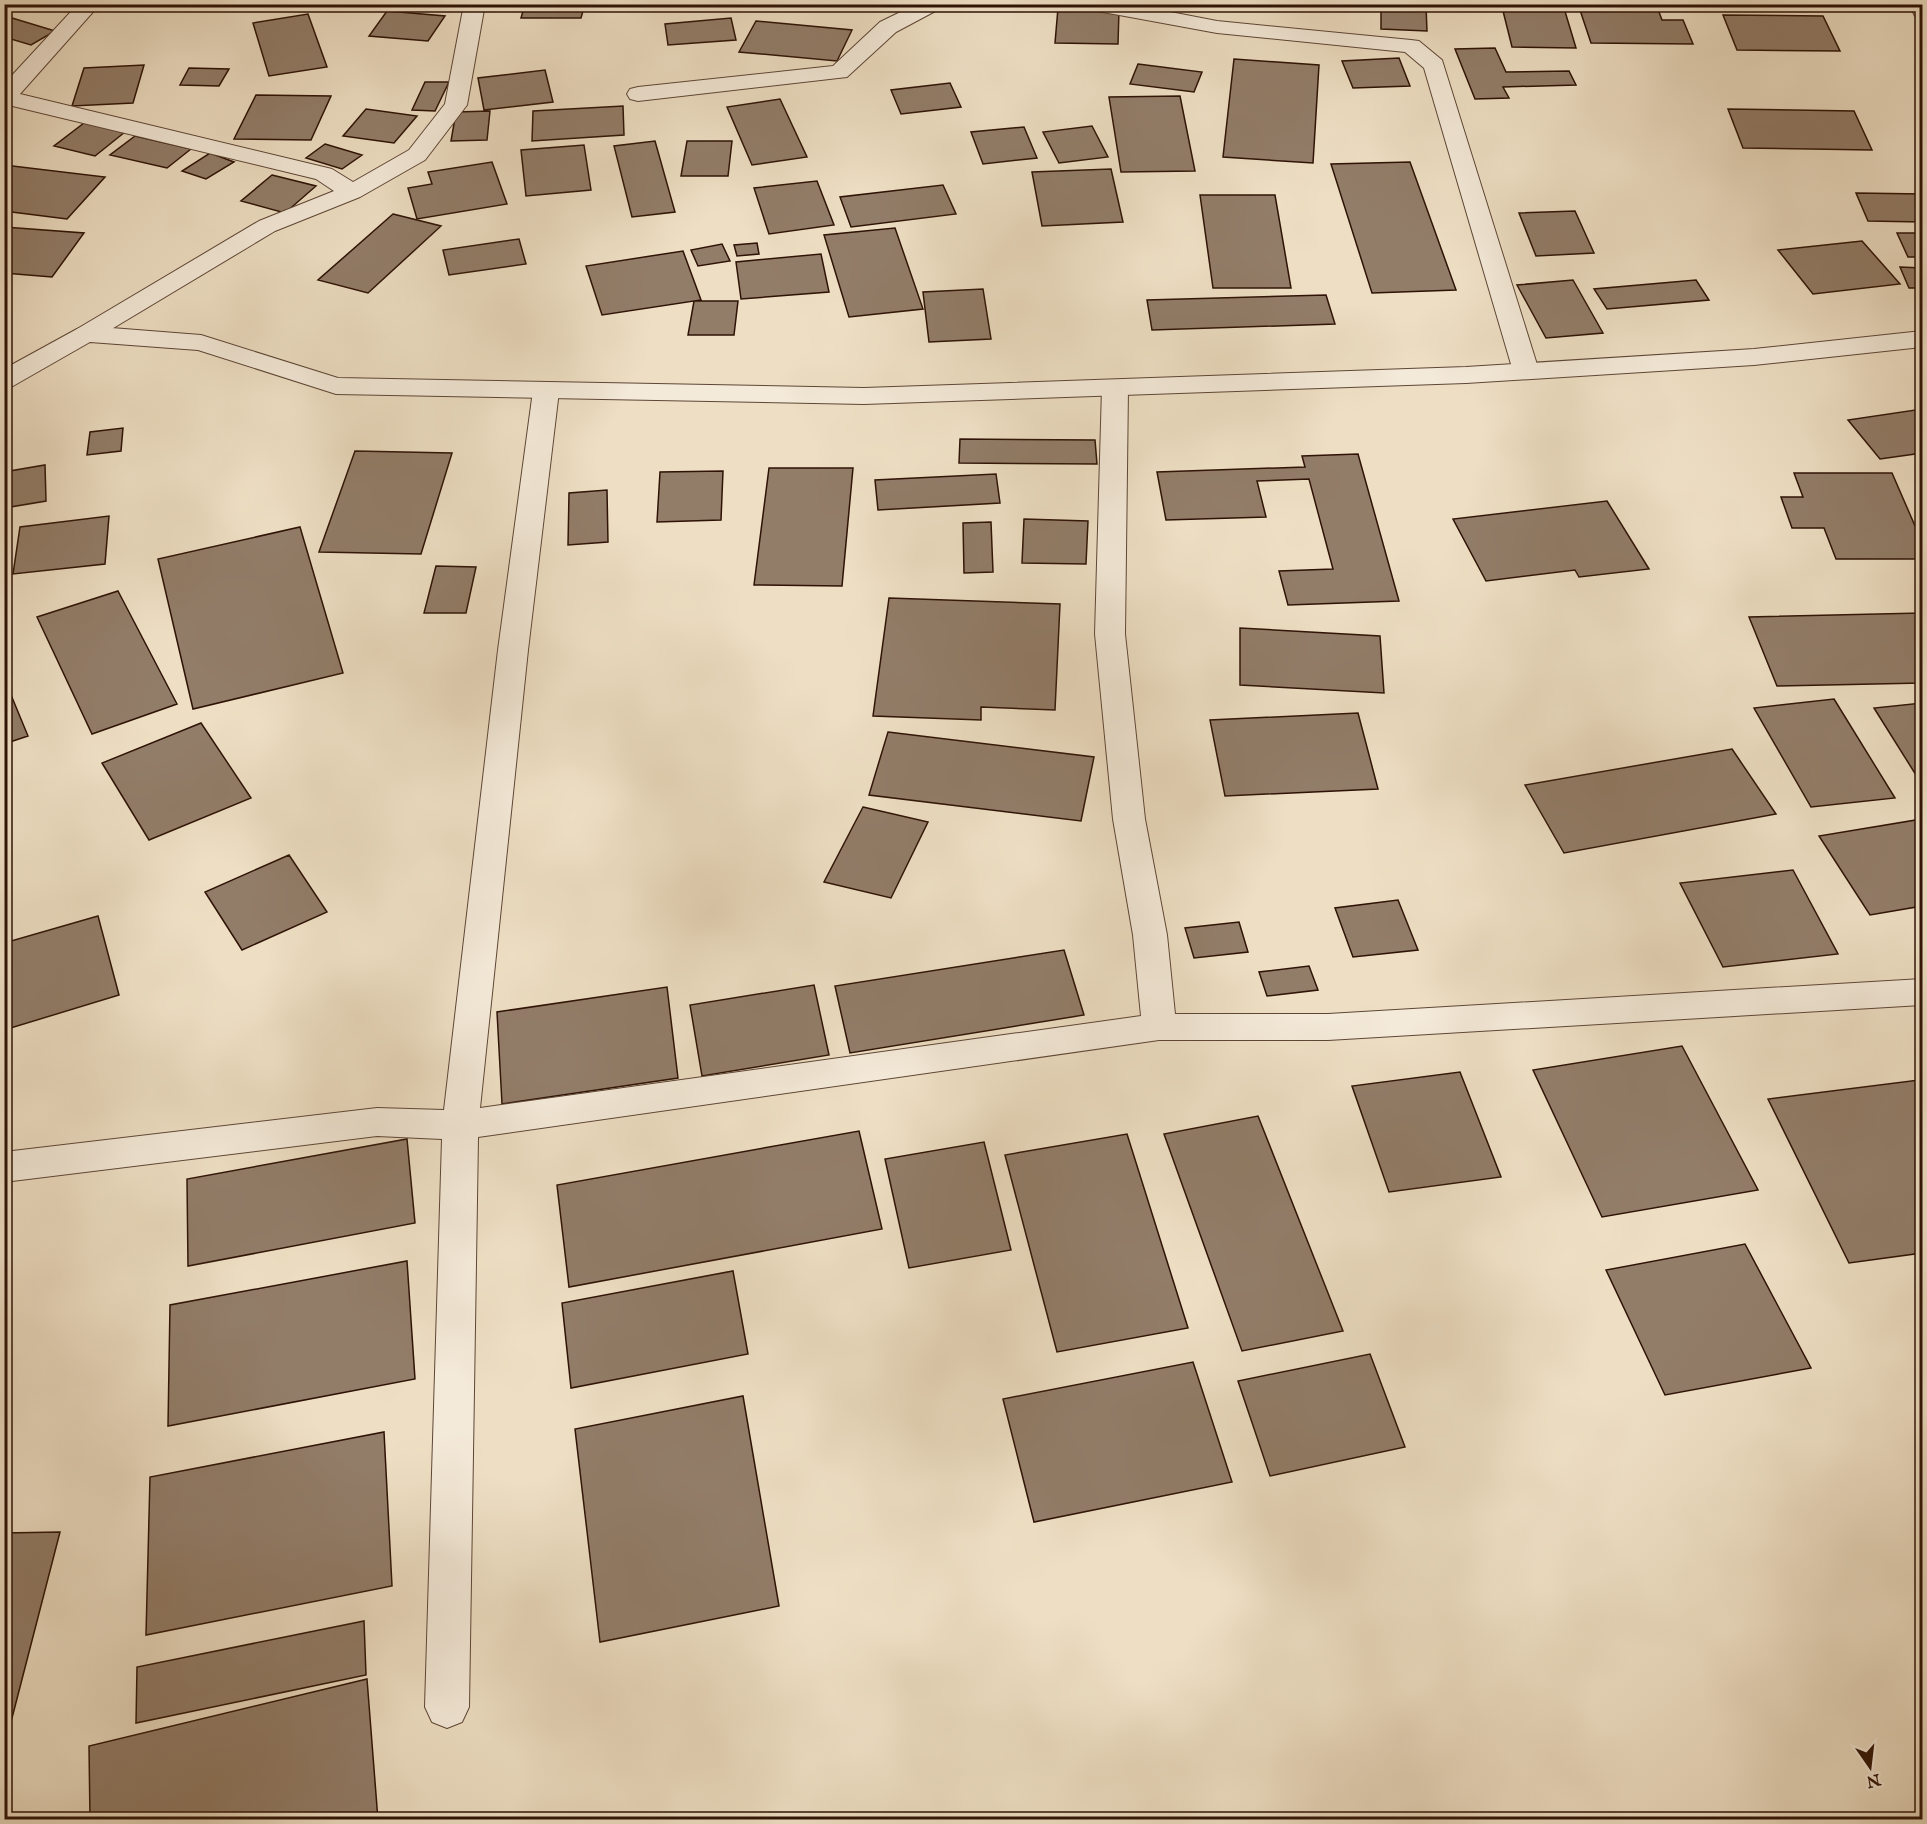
<svg xmlns="http://www.w3.org/2000/svg" width="1927" height="1824" font-family="'IM FELL English',serif">
	<rect width="100%" height="100%" fill="#eedfc4"/>
	<filter id="stains"><feTurbulence type="fractalNoise" baseFrequency=".00333" numOctaves="4"/><feColorMatrix values="0 0 0 0 .2 0 0 0 0 .09 0 0 0 0 .02 0 0 0 .5 -.17"/></filter>
	<radialGradient id="worn" r=".72"><stop offset=".6" stop-color="#630" stop-opacity="0"/><stop offset="1" stop-color="#630" stop-opacity=".3"/></radialGradient>
	<path fill="#927d69" stroke="#2e1306" stroke-width="1.5" d="M525,4H585L581,18H521Z
		M1381,4L1426,6L1427,31L1381,29Z
		M1578,4H1656L1662,20H1683L1693,44L1591,43Z
		M1670,4H1703L1705,10L1671,9Z
		M1502,7L1564,8L1576,48L1512,47Z
		M1058,8L1119,10L1118,44L1055,43Z
		M387,11L445,16L428,41L369,36Z
		M308,14L327,67L269,76L253,23Z
		M1723,15L1823,16L1840,51L1737,50Z
		M12,18L55,31L31,45L4,37V22Z
		M731,18L736,40L668,45L665,24Z
		M756,21L852,30L837,61L739,52Z
		M1495,48L1506,72L1569,71L1576,85L1503,87L1509,98L1475,99L1455,49Z
		M1399,58L1410,86L1353,88L1342,61Z
		M1234,59L1319,65L1313,163L1223,157Z
		M1138,64L1202,72L1194,92L1130,84Z
		M144,65L133,103L72,106L84,68Z
		M189,68L229,69L219,86L180,85Z
		M545,70L553,102L484,110L478,78Z
		M425,82H449L435,111L412,110Z
		M950,83L961,107L901,114L891,90Z
		M256,95L331,96L311,140L234,139Z
		M1180,96L1195,171L1121,172L1109,97Z
		M780,99L807,157L752,165L727,107Z
		M623,106L624,135L532,141L533,111Z
		M366,109L417,116L394,143L343,136Z
		M1728,109L1854,111L1872,150L1743,148Z
		M490,111L487,140L451,141L456,112Z
		M84,123L125,132L95,156L54,146Z
		M1092,126L1108,157L1059,163L1043,132Z
		M1024,127L1037,158L983,164L971,132Z
		M135,136L191,149L167,168L110,155Z
		M655,141L675,212L632,217L614,146Z
		M687,141H732L728,176H681Z
		M325,144L362,155L342,169L306,158Z
		M584,145L591,190L526,196L521,150Z
		M210,153L234,162L206,179L182,171Z
		M492,162L507,204L417,219L408,188L432,184L428,172Z
		M1410,162L1456,290L1372,293L1331,164Z
		M4,165L105,177L67,219L4,211Z
		M1111,169L1123,222L1042,226L1032,172Z
		M272,175L316,186L285,213L241,201Z
		M817,181L834,225L769,234L754,188Z
		M943,185L956,214L851,227L840,197Z
		M1856,193L1922,194V222L1868,221Z
		M1200,195H1275L1291,288H1213Z
		M1575,211L1594,253L1536,256L1519,213Z
		M393,214L441,226L368,293L318,280Z
		M4,227L84,233L52,277L4,273Z
		M895,228L923,309L849,317L824,235Z
		M1897,233H1922V257H1908Z
		M519,239L526,264L449,275L443,250Z
		M1862,241L1900,284L1813,294L1778,250Z
		M757,243L759,254L737,256L734,245Z
		M722,244L730,261L698,266L691,250Z
		M683,251L701,300L602,315L586,266Z
		M821,254L829,292L741,299L736,262Z
		M1900,267L1922,268V288H1909Z
		M1573,280L1603,333L1546,338L1517,285Z
		M1696,280L1709,300L1607,309L1594,289Z
		M983,289L991,339L929,342L923,292Z
		M1326,295L1335,324L1152,330L1147,300Z
		M694,301H738L734,335H688Z
		M1922,409V453L1880,459L1848,420Z
		M123,428L121,451L87,455L90,432Z
		M960,439L1095,440L1097,464L959,463Z
		M355,451L452,453L421,554L319,552Z
		M1358,454L1399,601L1288,605L1279,571L1333,569L1309,479L1257,481L1266,517L1166,520L1157,472L1305,467L1302,456Z
		M45,465L46,501L4,508V472Z
		M769,468H853L842,586L754,585Z
		M723,471L721,520L657,522L660,472Z
		M1794,473H1892L1922,542V559H1836L1824,528H1792L1781,497H1803Z
		M996,474L1000,503L878,510L875,480Z
		M607,490L608,542L568,545L569,493Z
		M1607,501L1649,569L1579,577L1575,570L1486,581L1453,519Z
		M109,516L105,564L13,574L20,527Z
		M1024,519L1088,521L1086,564L1022,563Z
		M991,522L993,572L964,573L963,523Z
		M300,527L343,673L193,709L158,559Z
		M436,566L476,567L466,613H424Z
		M118,591L177,704L92,734L37,617Z
		M889,598L1060,604L1055,710L981,707V720L873,716Z
		M1922,613V683L1777,686L1749,617Z
		M1240,628L1380,636L1384,693L1240,685Z
		M4,678L28,736L4,744Z
		M1834,699L1895,798L1811,807L1754,708Z
		M1922,703V783H1921L1874,708Z
		M1358,713L1378,789L1225,796L1210,720Z
		M201,723L251,798L149,840L102,763Z
		M888,732L1094,757L1081,821L869,795Z
		M1732,749L1776,814L1564,853L1525,785Z
		M863,807L928,822L891,898L824,882Z
		M1922,819V906L1870,915L1819,836Z
		M289,855L327,912L242,950L205,892Z
		M1793,870L1838,954L1723,967L1680,883Z
		M1398,900L1418,950L1353,957L1335,908Z
		M98,916L119,995L4,1030V943Z
		M1239,922L1248,952L1194,958L1185,928Z
		M1064,950L1084,1015L850,1053L835,986Z
		M1309,966L1318,990L1267,996L1259,972Z
		M814,985L829,1055L702,1076L690,1005Z
		M667,987L678,1078L502,1104L497,1012Z
		M1682,1046L1758,1190L1602,1217L1533,1070Z
		M1460,1072L1501,1177L1389,1192L1352,1086Z
		M1919,1080L1922,1087V1253L1849,1263L1768,1099Z
		M1258,1116L1343,1331L1242,1351L1164,1134Z
		M859,1131L882,1229L569,1287L557,1185Z
		M1127,1134L1188,1328L1057,1352L1005,1155Z
		M407,1139L415,1223L188,1266L187,1179Z
		M984,1142L1011,1250L909,1268L885,1159Z
		M1745,1244L1811,1368L1665,1395L1606,1270Z
		M407,1261L415,1379L168,1426L170,1305Z
		M733,1271L748,1354L571,1388L562,1303Z
		M1370,1354L1405,1447L1270,1476L1238,1381Z
		M1193,1362L1232,1482L1034,1522L1003,1399Z
		M743,1396L779,1606L600,1642L575,1429Z
		M384,1432L392,1586L146,1635L150,1477Z
		M60,1532L4,1749V1533Z
		M364,1621L366,1675L136,1723L137,1667Z
		M367,1679L378,1820H90L89,1746Z"/>
	<g fill="none" stroke-linecap="round" stroke-linejoin="round">
		<defs>
			<path id="minor" d="M78,4H100L20,94L332,169L353,182L409,150L445,104L464,4H485L467,105L425,160L360,197L275,231L95,339L86,342L77,339L73,334L77,329L259,221L334,191L316,179L4,104V84Z
				M917,4H944L941,8L896,32L847,77L638,101L630,99L627,94L630,89L638,87L833,66L880,22Z
				M1082,4H1129L1217,21L1411,40L1419,41L1442,60L1539,371L1535,376L1526,379L1517,376L1513,371L1424,68L1405,52L1217,33L1092,10L1085,8Z
				M1909,4H1922V18L1915,16Z
				M1115,380L1124,382L1128,388L1125,634L1145,819L1167,935L1175,1014H1328L1922,979V1005L1328,1040H1159L478,1137L469,1707L462,1722L447,1728L432,1722L425,1707L442,1139L377,1136L4,1182V1152L377,1108L444,1110L498,650L533,391L537,385L546,383L555,385L559,391L528,650L480,1108L1141,1016L1133,935L1113,819L1095,634L1102,388L1106,382Z"/>
			<path id="tertiary" d="M86,326L201,335L338,378L864,388L1466,367L1754,349L1922,331V347L1754,365L1466,383L864,404L336,394L198,350L90,342L13,386L4,388V369L77,329Z"/>
		</defs>
		<use href="#minor" stroke="#5e4636" stroke-width="2"/>
		<use href="#tertiary" stroke="#5e4636" stroke-width="2"/>
		<use href="#minor" fill="#f4ead9" fill-rule="evenodd"/>
		<use href="#tertiary" fill="#f4ead9" fill-rule="evenodd"/>
	</g>
	<rect width="1927" height="1824" fill="none" stroke="#eedfc4" stroke-width="24"/>
	<rect x="6" y="6" width="1915" height="1812" fill="none" stroke="#2e1306" stroke-width="3"/>
	<rect x="12" y="12" width="1903" height="1800" fill="none" stroke="#2e1306" stroke-width="1.5"/>
	<g transform="translate(1870 1767) rotate(166)" stroke="#f4ead9" stroke-width="4.5" paint-order="stroke">
	<path d="M0-4.5L10 22L0 15L-10 22Z" fill="#2e1306"/>
	<text y="-9" font-size="16" font-weight="bold" text-anchor="middle" fill="#2e1306">N</text>
	</g>
	<rect width="100%" height="100%" filter="url(#stains)"/>
	<rect width="100%" height="100%" fill="url(#worn)"/>
</svg>
